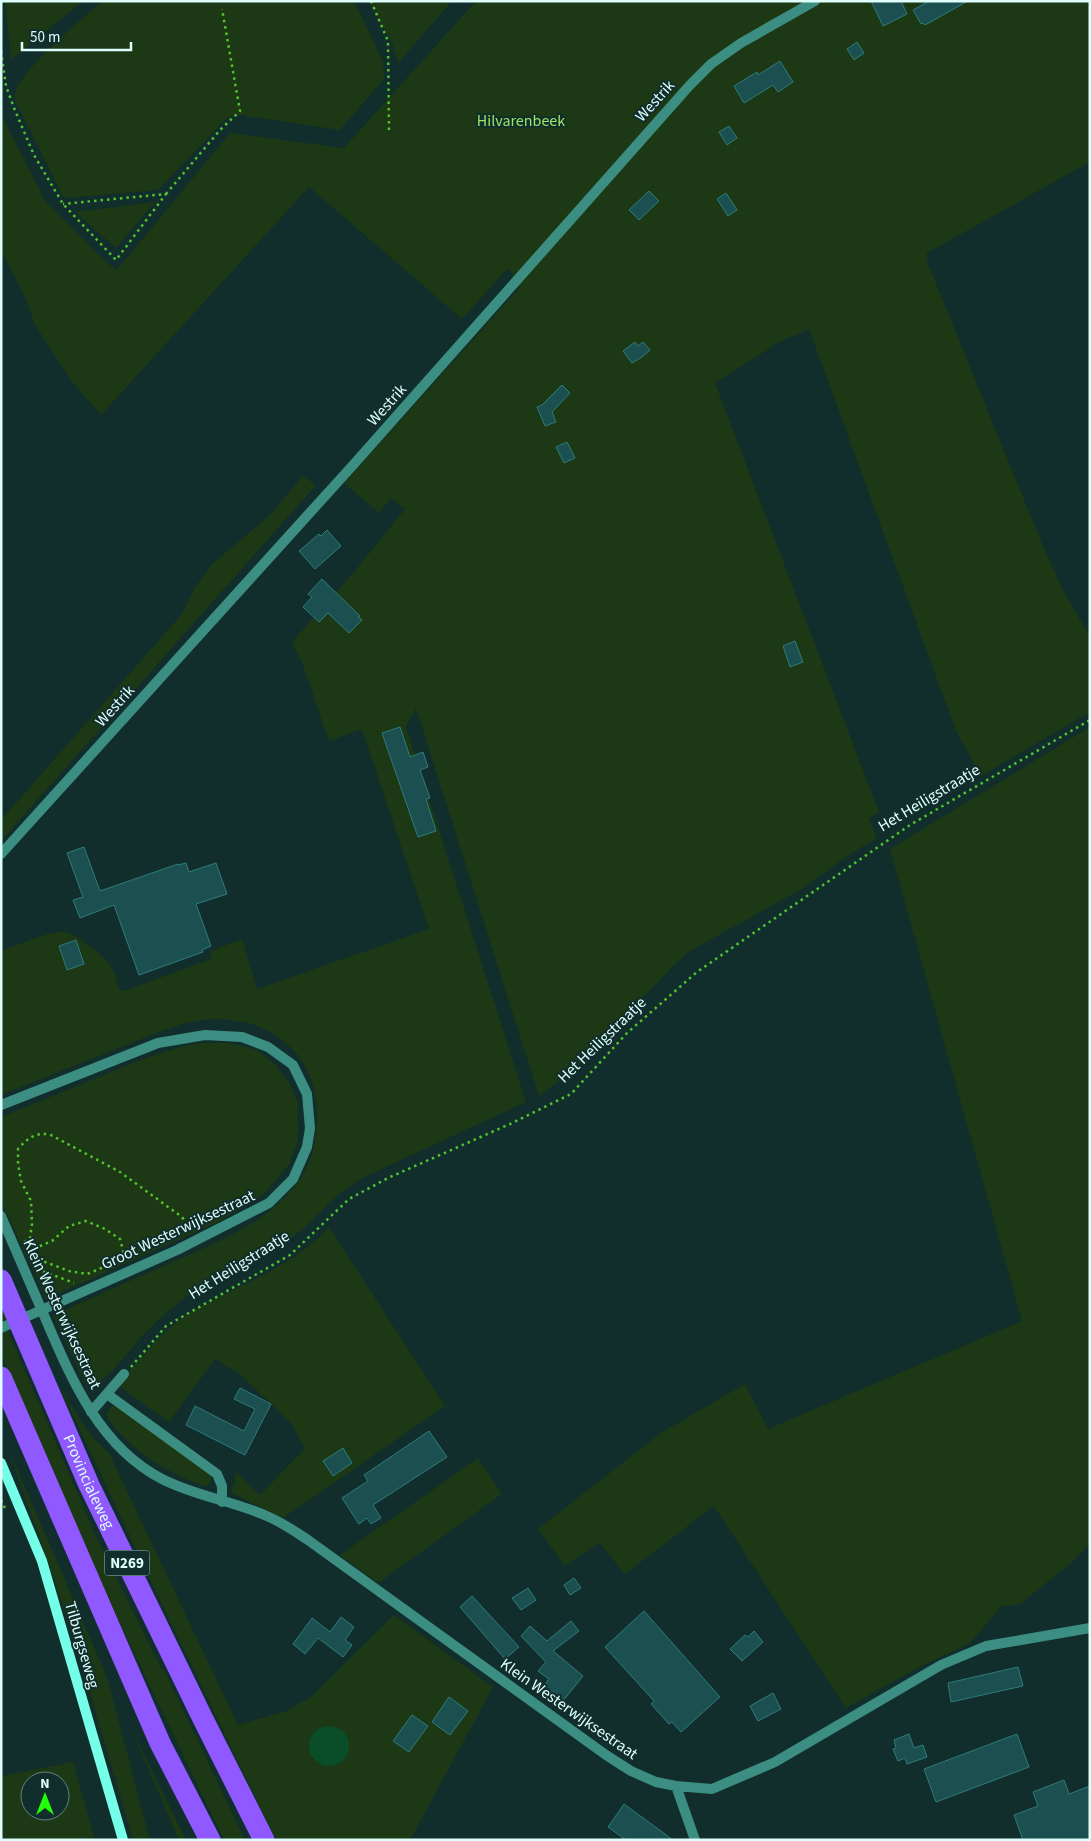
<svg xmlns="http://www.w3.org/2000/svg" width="1091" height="1841" font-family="'Source Sans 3',sans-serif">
	<rect width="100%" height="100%" fill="#112e2d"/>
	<path fill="#1c3814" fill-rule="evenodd" d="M5,1H83L11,60Z
		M102,1H354L383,61L384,79L340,130L240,115L228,117L158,190L64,198L16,103C15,100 14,97 15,95C18,71 83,19 102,1Z
		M369,1H452L398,63L392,43Z
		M476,1H1090V162L927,253L926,259L1040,539L1061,586L1090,637V712L981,776L956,731L809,329L775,344L772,347L715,383L879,812L869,819L877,838L852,853L802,889L688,952L677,962L576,1068L539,1096L416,708L406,727L526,1102L362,1178L340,1193L303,1229L286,1242L263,1256L205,1285L187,1296L166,1313L145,1333L113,1370L97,1384L86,1385L53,1315C90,1299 127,1282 164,1266C210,1245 263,1226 295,1186C310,1167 316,1146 317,1123C321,1055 269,1013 203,1020C188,1021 174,1027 159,1032L1,1095V951C16,946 51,930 65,932C76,934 84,942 92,948C110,962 114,967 119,989L124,991L211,959V951L242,939L257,989L429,929L362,729L329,741L303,665L292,642L354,572L405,509L391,498L379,513L344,483L520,287L508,268L462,319L309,187L101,415L72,382L35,325L24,295L1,250V114L46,202L106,262L117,270L230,133L344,148Z
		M155,202L116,248L75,212Z
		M303,476L316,485L1,841V820L182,614L196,586L212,564L269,516Z
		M1090,727V1544L1070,1564L1020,1604L1002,1606L970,1643L919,1667L846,1708L714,1506L625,1574L599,1543L565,1566L538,1529L661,1433L745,1384L768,1429L1022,1321L890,849Z
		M200,1043H230L257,1050L275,1064L289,1082L298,1103V1140L289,1165L263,1195L218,1222L46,1299L1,1201V1117L143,1059L180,1047Z
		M329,1227L445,1406L283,1518L231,1493C232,1486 237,1478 235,1471L260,1495L305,1448L291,1423L242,1376L215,1359L169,1422L120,1387L119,1382C142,1359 161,1330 190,1313C236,1285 293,1268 329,1227Z
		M1,1306L6,1317L9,1334L97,1539L163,1672V1668L245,1840H224L81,1542L1,1354Z
		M59,1385C74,1409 87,1435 109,1453L238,1725L286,1711L311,1697L394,1615L493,1687L410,1840H276L157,1594ZM326,1725L333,1766H325L313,1759Z
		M122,1405L214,1474L208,1486H204C173,1474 145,1460 122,1435C115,1428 109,1422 107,1413L112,1406Z
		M5,1441L107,1677L150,1840H133L84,1672L55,1581Z
		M478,1458L502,1494L378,1583L340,1555Z
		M131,1729L133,1732L186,1840H179Z
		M73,1762L95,1840H1V1776ZM30,1781H60V1811H30Z"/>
	<path fill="#094e28" d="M309 1746a20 20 0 1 1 40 0a20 20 0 1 1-40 0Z"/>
	<path fill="#1c4f4f" stroke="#2e7c7c" d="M871,1H901L907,14L883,26Z
		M929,1H968L925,25L923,23L921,24L913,10Z
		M857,42L864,53L854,60L847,49Z
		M780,61L793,82L778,92L773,85L744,103L734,86L757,72L758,75Z
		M729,126L737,138L727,145L719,132Z
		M649,191L659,201L639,220L629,210Z
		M726,193L737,210L728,216L717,199Z
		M635,342L638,346L643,342L650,350L642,357L632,363L623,351Z
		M562,385L570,393L552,412L556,422L545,426L537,407L542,405Z
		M567,442L575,458L564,463L556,447Z
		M327,530L341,546L315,569L299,551L319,534L321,536Z
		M322,579L360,616L358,617L362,620L349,633L328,613L319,622L303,607L312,597L308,594Z
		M795,641L803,662L790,667L783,646Z
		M400,727L410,757L423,752L428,767L420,770L430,798L426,799L436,831L418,837L382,733Z
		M84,847L100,891L178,864V865L186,863L189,872L216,863L227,894L196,904L211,946L202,950L203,952L139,975L114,905L80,918L73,900L83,897L67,853Z
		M76,940L84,964L67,970L59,946Z
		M240,1388L271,1404L245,1455L186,1425L195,1406L244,1431L255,1409L234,1399Z
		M429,1431L447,1457L373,1505L381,1518L371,1524L367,1518L359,1524L342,1498L368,1481L364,1475Z
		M343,1448L352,1463L333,1476L323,1461Z
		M574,1578L581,1588L570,1595L564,1585Z
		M528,1588L536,1600L521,1610L512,1598Z
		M472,1596L519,1647L505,1659L460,1607Z
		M644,1611L720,1697L681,1732L672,1722L669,1724L651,1704L654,1701L605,1647Z
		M341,1617L354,1627L345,1640L352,1645L343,1657L318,1638L305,1654L293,1644L312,1618L330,1632Z
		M571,1621L579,1631L553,1651L583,1676L563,1701L544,1686L549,1679L538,1671L546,1662L521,1636L530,1626L547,1641Z
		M754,1631L763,1642L742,1661L730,1649L745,1635L748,1637Z
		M1018,1667L1023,1686L951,1702L948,1683Z
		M773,1693L781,1709L758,1721L750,1706Z
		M449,1697L468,1711L450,1735L432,1722Z
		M412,1715L428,1726L409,1752L393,1741Z
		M909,1734L914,1748L923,1745L927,1757L907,1764L905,1758L898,1761L893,1749L896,1748L894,1740Z
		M1017,1734L1029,1767L936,1802L924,1769Z
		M1064,1780L1069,1794L1090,1786V1840H1023L1014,1815L1038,1806L1033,1792Z
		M624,1804L673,1840H626L608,1827Z"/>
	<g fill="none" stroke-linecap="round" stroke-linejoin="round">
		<path stroke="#53c32d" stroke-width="2.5" stroke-dasharray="2.5 4" stroke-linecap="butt" d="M371,1L388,41L389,131
			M1,51L6,86L14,108L34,155L63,204L116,260L166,194L63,204
			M166,194L220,130L240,111L222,9
			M24,1242L30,1238L32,1224L31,1201L21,1181L18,1164V1149C28,1138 34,1133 49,1134L120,1172L182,1217L190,1230
			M154,1246L170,1236L175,1237
			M27,1248L38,1247L52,1241L69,1226L86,1221L105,1229L120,1239L125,1258
			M32,1257L69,1271L87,1274L133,1255
			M37,1269L74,1283
			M131,1367L166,1326L290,1255L349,1199L388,1178L510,1124L571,1094L627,1033L697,972L910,825L1090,720
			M1,1500L5,1508"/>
		<path stroke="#3b8e81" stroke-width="10" d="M1,854L354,464L690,85L711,64L741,43L815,1
			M1,1105L158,1043L205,1035L242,1037L268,1047L293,1065L307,1094L310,1128L307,1147L293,1179L269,1203L177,1250L1,1328
			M1,1216C15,1248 29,1281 43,1313C70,1376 98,1446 162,1479C197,1497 235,1501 269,1517C283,1523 296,1532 308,1540L606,1755L631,1771L656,1782L676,1786L712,1789L775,1762L941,1665L986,1646L1090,1628
			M107,1394L217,1474L222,1486V1502
			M91,1412L124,1374
			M676,1786L695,1840"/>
		<path stroke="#75ffe8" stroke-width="10" d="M1,1463L42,1561L123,1840"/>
		<g stroke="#8f59ff" stroke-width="21">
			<path id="s1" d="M1,1280L89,1485L204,1721L264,1840"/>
			<path d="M1,1377L160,1743L210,1840"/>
		</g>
	</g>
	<g text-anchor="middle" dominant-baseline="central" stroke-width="4" stroke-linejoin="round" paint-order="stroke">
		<rect fill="#112e2d" stroke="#a0c0be" stroke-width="1" x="104.5" y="1550.5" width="45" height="25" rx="4"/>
		<g font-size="15" font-weight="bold" fill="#defffc">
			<text x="127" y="1563">N269</text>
		</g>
		<g font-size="16" fill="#defffc" stroke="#112e2d">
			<text transform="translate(655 101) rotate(-48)">Westrik</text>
			<text transform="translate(387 405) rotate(-48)">Westrik</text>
			<text transform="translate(115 706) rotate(-48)">Westrik</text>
			<text transform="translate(929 798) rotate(-31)">Het Heiligstraatje</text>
			<text transform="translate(602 1040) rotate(-44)">Het Heiligstraatje</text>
			<text transform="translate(178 1230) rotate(-25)">Groot Westerwijksestraat</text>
			<text transform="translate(239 1265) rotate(-32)">Het Heiligstraatje</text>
			<text transform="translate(62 1314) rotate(65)">Klein Westerwijksestraat</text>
			<text stroke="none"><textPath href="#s1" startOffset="220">Provincialeweg</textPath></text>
			<text transform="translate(82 1645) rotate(74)">Tilburgseweg</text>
			<text transform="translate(569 1709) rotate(35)">Klein Westerwijksestraat</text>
		</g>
		<g font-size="16" fill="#9de564" stroke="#112e2d">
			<text x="521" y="121">Hilvarenbeek</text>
		</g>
	</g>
	<rect width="1091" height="1841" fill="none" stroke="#defffc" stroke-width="5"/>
	<g transform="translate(45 1796)"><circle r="24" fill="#112e2d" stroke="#638280"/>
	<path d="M0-4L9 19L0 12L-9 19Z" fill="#21ff0a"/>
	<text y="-8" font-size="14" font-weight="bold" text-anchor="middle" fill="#defffc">N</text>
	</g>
	<path d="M22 42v8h109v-8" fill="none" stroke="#defffc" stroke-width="2.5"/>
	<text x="30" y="42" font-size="15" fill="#defffc" stroke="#112e2d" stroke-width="4" paint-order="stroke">50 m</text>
</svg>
